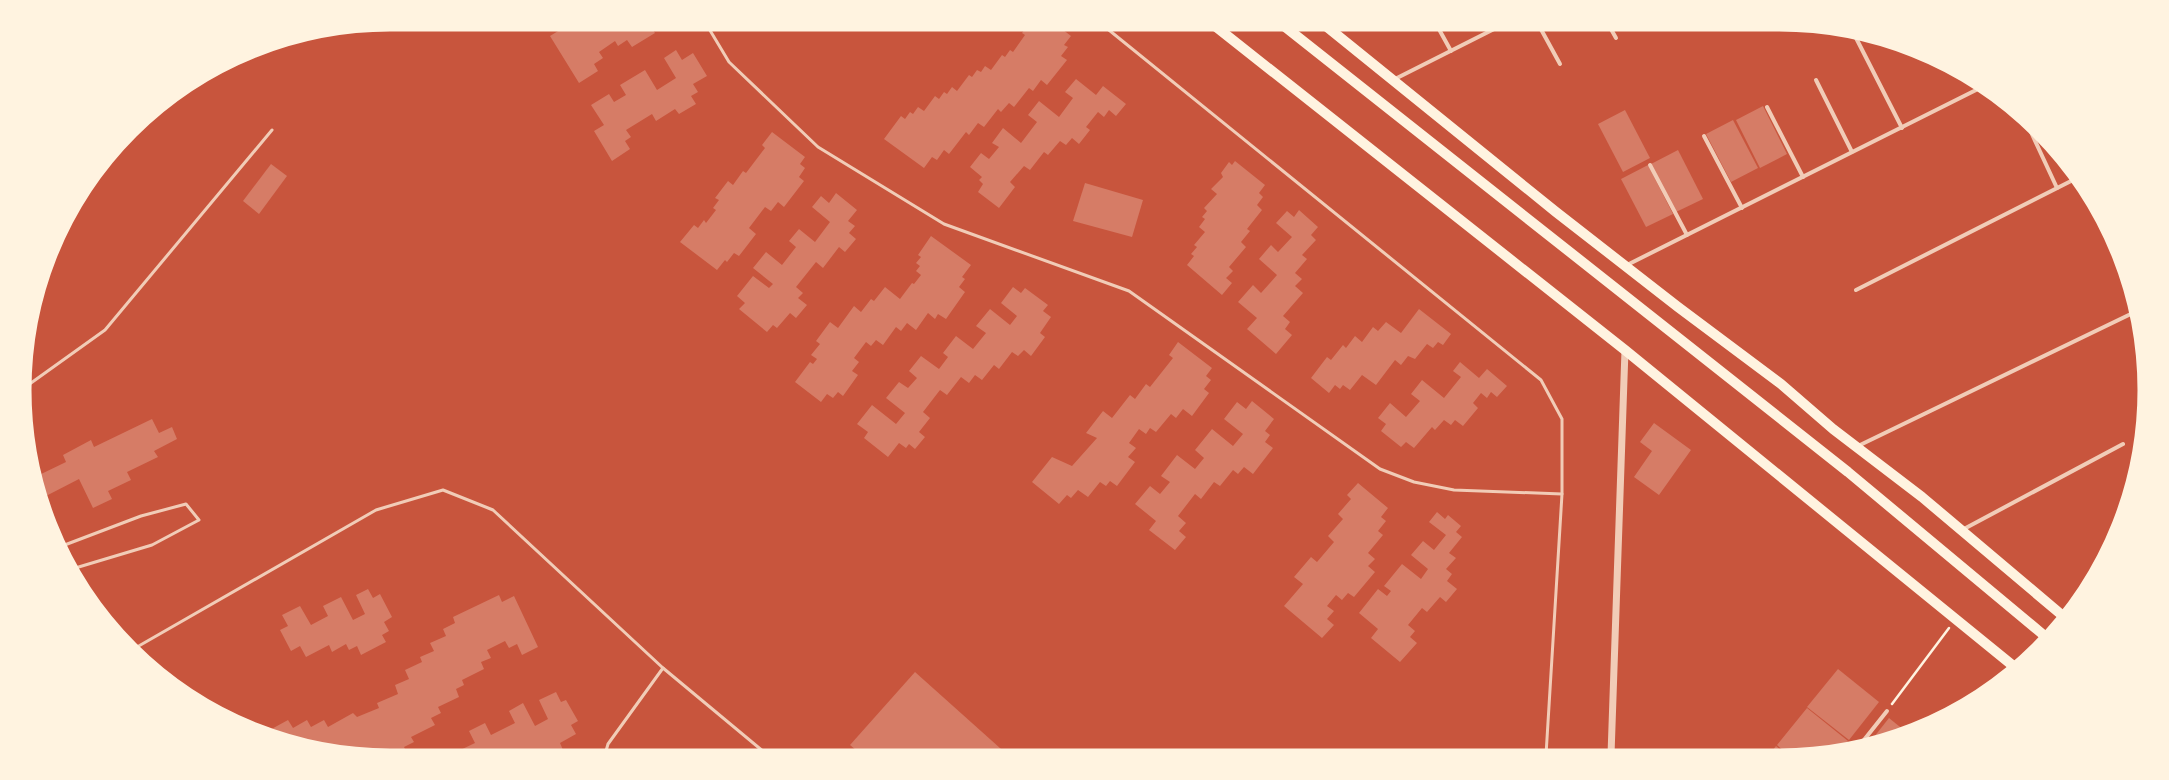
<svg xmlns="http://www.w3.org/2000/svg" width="2169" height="780" viewBox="0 0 2169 780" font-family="'Fira Sans',sans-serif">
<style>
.building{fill:#d67c66}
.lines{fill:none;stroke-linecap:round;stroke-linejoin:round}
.path{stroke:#fff3e0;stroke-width:2.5}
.service{stroke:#f1ccb7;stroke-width:3}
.minor{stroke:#f1ccb7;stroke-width:4}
.tertiary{stroke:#f1ccb7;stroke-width:7}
.primary{stroke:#fff3e0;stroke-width:10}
.rim{fill:none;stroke:#fff3e0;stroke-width:5}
</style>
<rect width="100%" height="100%" fill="#c8553d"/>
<!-- building -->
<g class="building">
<polygon points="559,22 655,22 650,25 655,33 632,47 627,40 618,46 615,41 599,52 603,58 594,64 598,71 579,83 550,36 563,28"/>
<polygon points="1025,22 1053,22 1071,36 1064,45 1068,47 1061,56 1067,60 1047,85 1041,80 1033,91 1029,88 1014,107 1009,103 1001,112 998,109 984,127 978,123 969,135 966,132 949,154 944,150 937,160 932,157 924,168 884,139 901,116 905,119 910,112 913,114 918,107 924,111 935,96 939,99 944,92 947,94 952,87 957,91 969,75 972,77 977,70 981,72 985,66 991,70 1002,55 1005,57 1010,50 1013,52 1025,35 1022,33 1027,26 1024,23"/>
<polygon points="676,50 682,60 693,53 707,76 693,84 698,92 691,96 696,104 679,114 675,109 656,121 652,114 626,130 631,137 625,141 630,149 612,161 594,131 604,125 591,105 609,94 614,102 626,95 620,85 645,70 657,90 676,78 664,58"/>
<polygon points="1076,79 1096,95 1103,86 1126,104 1116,116 1109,110 1104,117 1098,112 1086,127 1090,130 1079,144 1072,138 1066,145 1060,141 1048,155 1044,152 1030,170 1024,166 1010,182 1015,187 999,208 978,192 983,184 979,180 982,177 970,167 981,153 989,159 999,147 992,143 1003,128 1021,143 1037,122 1028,115 1039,101 1059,117 1073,98 1065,92"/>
<polygon points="1763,106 1787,154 1760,168 1736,120"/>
<polygon points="1625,110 1650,158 1623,172 1598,124"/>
<polygon points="1733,120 1758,168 1731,182 1706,134"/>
<polygon points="772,132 805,157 800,164 805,168 799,177 804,181 784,207 778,202 771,211 765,207 749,228 756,234 739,256 734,253 727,262 725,260 717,270 680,242 694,225 698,228 704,220 706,223 716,210 713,208 719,200 715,198 728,181 733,185 743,171 746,173 765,148 762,145"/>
<polygon points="1678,150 1703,199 1676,212 1651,164"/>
<polygon points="1235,161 1265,185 1259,193 1263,197 1257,205 1262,210 1247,229 1250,231 1241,242 1246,247 1229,267 1233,271 1226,278 1232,283 1222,295 1187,265 1194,256 1191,254 1197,247 1194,245 1205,232 1199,227 1205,219 1202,217 1207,211 1204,208 1217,194 1211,189 1223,177 1221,173 1229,162 1232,165"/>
<polygon points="271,164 287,176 259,214 243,201"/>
<polygon points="1648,165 1673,214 1646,227 1621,179"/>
<polygon points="1085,183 1143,200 1132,237 1073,221"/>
<polygon points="836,193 857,210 848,221 855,226 849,233 856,239 845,252 839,247 823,268 816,262 796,287 803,293 798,298 807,305 796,318 790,313 777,328 773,325 767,332 739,309 745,303 737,296 753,276 769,288 773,284 753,268 766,252 782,265 796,247 789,241 799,229 815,242 830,222 812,207 821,196 829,203"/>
<polygon points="1299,210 1318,227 1311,235 1316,240 1302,255 1307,259 1295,273 1302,279 1295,286 1303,293 1283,316 1290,322 1285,329 1292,335 1276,354 1247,329 1257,318 1238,302 1253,285 1261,293 1277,275 1259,259 1271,245 1278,252 1292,237 1276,223 1287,211 1294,217"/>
<polygon points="931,236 971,265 962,277 965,279 959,287 965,292 946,319 938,314 935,319 928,313 916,330 907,323 901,331 896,327 883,345 876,340 871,346 866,342 854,358 859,362 852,371 858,375 843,396 838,392 833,398 827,394 821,402 795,382 810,362 813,364 817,359 811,355 820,344 816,341 830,322 838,328 854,306 861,312 871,299 874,301 885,287 900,299 912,283 914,284 921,275 916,271 920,266 916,263 921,257 918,255"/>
<polygon points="1013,287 1021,293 1025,288 1048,305 1043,311 1051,317 1040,333 1045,337 1031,356 1024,350 1018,356 1012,352 999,369 994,365 982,380 975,375 969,383 961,377 947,395 940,390 923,412 930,418 919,432 925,437 915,449 909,444 906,448 899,443 888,457 864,438 868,432 857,424 872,405 896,424 905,413 886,398 899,382 908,388 917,378 909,371 921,356 939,369 948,357 943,353 956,336 973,349 986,333 976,326 990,309 1010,325 1017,316 1001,303"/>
<polygon points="1419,309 1451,334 1443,345 1438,342 1433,348 1427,344 1415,359 1408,356 1401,365 1395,360 1376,385 1362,375 1350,390 1343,385 1340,389 1335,385 1329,393 1311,378 1327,357 1331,360 1343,345 1346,348 1355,336 1362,342 1373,327 1378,331 1386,322 1401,333"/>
<polygon points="1178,342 1212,368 1206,376 1211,380 1204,389 1209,393 1192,416 1183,409 1176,418 1171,414 1156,432 1150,428 1146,434 1139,429 1129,443 1136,448 1128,457 1135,462 1117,486 1110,481 1106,486 1100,482 1088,497 1078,490 1071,498 1067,495 1059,504 1032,482 1052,457 1072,466 1097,438 1086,433 1103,411 1112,418 1130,395 1135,399 1146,384 1150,387 1173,358 1169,355"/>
<polygon points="1460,362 1479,378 1487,369 1507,386 1497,397 1491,392 1487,398 1481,393 1473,403 1478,408 1463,426 1455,420 1451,425 1444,420 1435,430 1432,427 1414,448 1406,442 1401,447 1381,431 1386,424 1378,418 1390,403 1406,417 1420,401 1411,394 1422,380 1444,398 1461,377 1453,371"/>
<polygon points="1252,401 1274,419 1265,431 1270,435 1265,442 1273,448 1253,474 1244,467 1238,474 1233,470 1220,486 1214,482 1201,499 1195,494 1178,516 1186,523 1179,531 1186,537 1175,550 1149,530 1156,521 1135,504 1150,486 1160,494 1170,482 1161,476 1177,455 1195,469 1204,458 1195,450 1212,429 1233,446 1243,434 1224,419 1237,402 1246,409"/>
<polygon points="152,419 159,433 172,427 177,439 154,451 158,457 127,472 131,480 108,491 112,499 93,508 79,479 46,496 37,476 66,462 63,455 91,440 94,447"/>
<polygon points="1654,423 1691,450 1659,495 1634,477 1652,451 1640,442"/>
<polygon points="1358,483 1388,508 1381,517 1386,521 1378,531 1383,535 1368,553 1375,559 1368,566 1375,572 1354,597 1348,593 1342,600 1336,595 1327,606 1334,611 1327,619 1334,625 1322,638 1284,606 1303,584 1294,577 1311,557 1317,562 1334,542 1328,536 1343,519 1338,514 1351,499 1347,495"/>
<polygon points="1437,512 1445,519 1448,515 1461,526 1456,532 1462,537 1449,553 1456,558 1446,569 1452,574 1447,581 1457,589 1446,602 1440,597 1427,612 1422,608 1408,625 1415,631 1410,637 1417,643 1400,662 1371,638 1378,629 1359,613 1378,589 1387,596 1391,591 1384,586 1402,564 1421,579 1428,569 1411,555 1423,541 1434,550 1446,535 1429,522"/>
<polygon points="368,589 373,598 380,594 392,617 384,622 389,631 382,635 386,642 361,655 357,646 349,650 346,644 332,652 329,645 306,657 300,646 291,651 280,630 288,626 282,615 300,606 311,625 328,616 323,606 341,597 353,620 365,614 356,595"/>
<polygon points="499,595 502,602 514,596 538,647 522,655 517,644 509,648 505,641 487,650 491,658 481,662 484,669 462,680 464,685 456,689 459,697 438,707 441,713 431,718 435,725 411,737 414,742 404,747 407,753 396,758 390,758 295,746 266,732 288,720 293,728 307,720 311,727 324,720 328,727 353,713 357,717 379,708 377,703 398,694 395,685 409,679 405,670 422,662 420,657 434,651 430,643 446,636 443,629 455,623 453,617"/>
<polygon points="1838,669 1879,702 1849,740 1807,707"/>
<polygon points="915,672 1010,757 864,757 850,745"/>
<polygon points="556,692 561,702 566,700 578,721 571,725 576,734 560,743 563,750 549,758 539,758 537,754 529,758 525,752 514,758 457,758 456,752 475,743 469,731 485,723 491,735 515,723 509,711 523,703 535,726 548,719 539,700"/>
<polygon points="1807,708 1848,741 1840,751 1828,755 1823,751 1827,755 1788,755 1777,745"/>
<polygon points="1889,718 1905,731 1877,740 1874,737"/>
<polygon points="1776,746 1787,755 1769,755"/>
</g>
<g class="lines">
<!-- path -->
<polyline class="path" points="1892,704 1949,628"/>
<!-- service -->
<g class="service">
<polyline points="705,22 729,62 818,147 944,224 1129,291 1380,469 1414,482 1454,490 1562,494"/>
<polyline points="1099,22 1541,380 1562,419 1562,494 1546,755"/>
<polyline points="24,388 105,330 272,130"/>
<polyline points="62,546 141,516 186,504 199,520 152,545 72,569"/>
<polyline points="135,648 142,660"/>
<polyline points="130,651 376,510 443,490 493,510 663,668 770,757"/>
<polyline points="604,758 608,744 663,668"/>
</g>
<!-- minor -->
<g class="minor">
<polyline points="1435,22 1451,51"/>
<polyline points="1537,22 1560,64"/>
<polyline points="1607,22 1616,38"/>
<polyline points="1853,32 1902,128"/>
<polyline points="1393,80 1508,22"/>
<polyline points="1816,80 1852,152"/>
<polyline points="1767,107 1803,177"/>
<polyline points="2024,117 2057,188"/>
<polyline points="1704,136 1742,208"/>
<polyline points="1650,165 1687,235"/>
<polyline points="1627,265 1984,86"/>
<polyline points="1856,290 2077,178"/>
<polyline points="1858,446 2137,311"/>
<polyline points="1962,530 2123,444"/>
<polyline points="1860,745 1887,711"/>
</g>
<!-- tertiary -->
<polyline class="tertiary" points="1611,755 1625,350"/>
<!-- primary -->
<g class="primary">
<polyline points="1210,22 1625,350 2017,669"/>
<polyline points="1279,22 1848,472 2046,637"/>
<polyline points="1321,22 1556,212 1678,307 1781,384 1833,429 1922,497 2063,616"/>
</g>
</g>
<!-- crop -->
<path d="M0 0H2169V780H0ZM390 29H1779A361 361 0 0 1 2140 390V390A361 361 0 0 1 1779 751H390A361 361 0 0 1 29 390V390A361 361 0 0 1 390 29Z" fill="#fff3e0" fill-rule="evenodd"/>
<path class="rim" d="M390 29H1779A361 361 0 0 1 2140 390V390A361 361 0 0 1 1779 751H390A361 361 0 0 1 29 390V390A361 361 0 0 1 390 29Z"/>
</svg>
